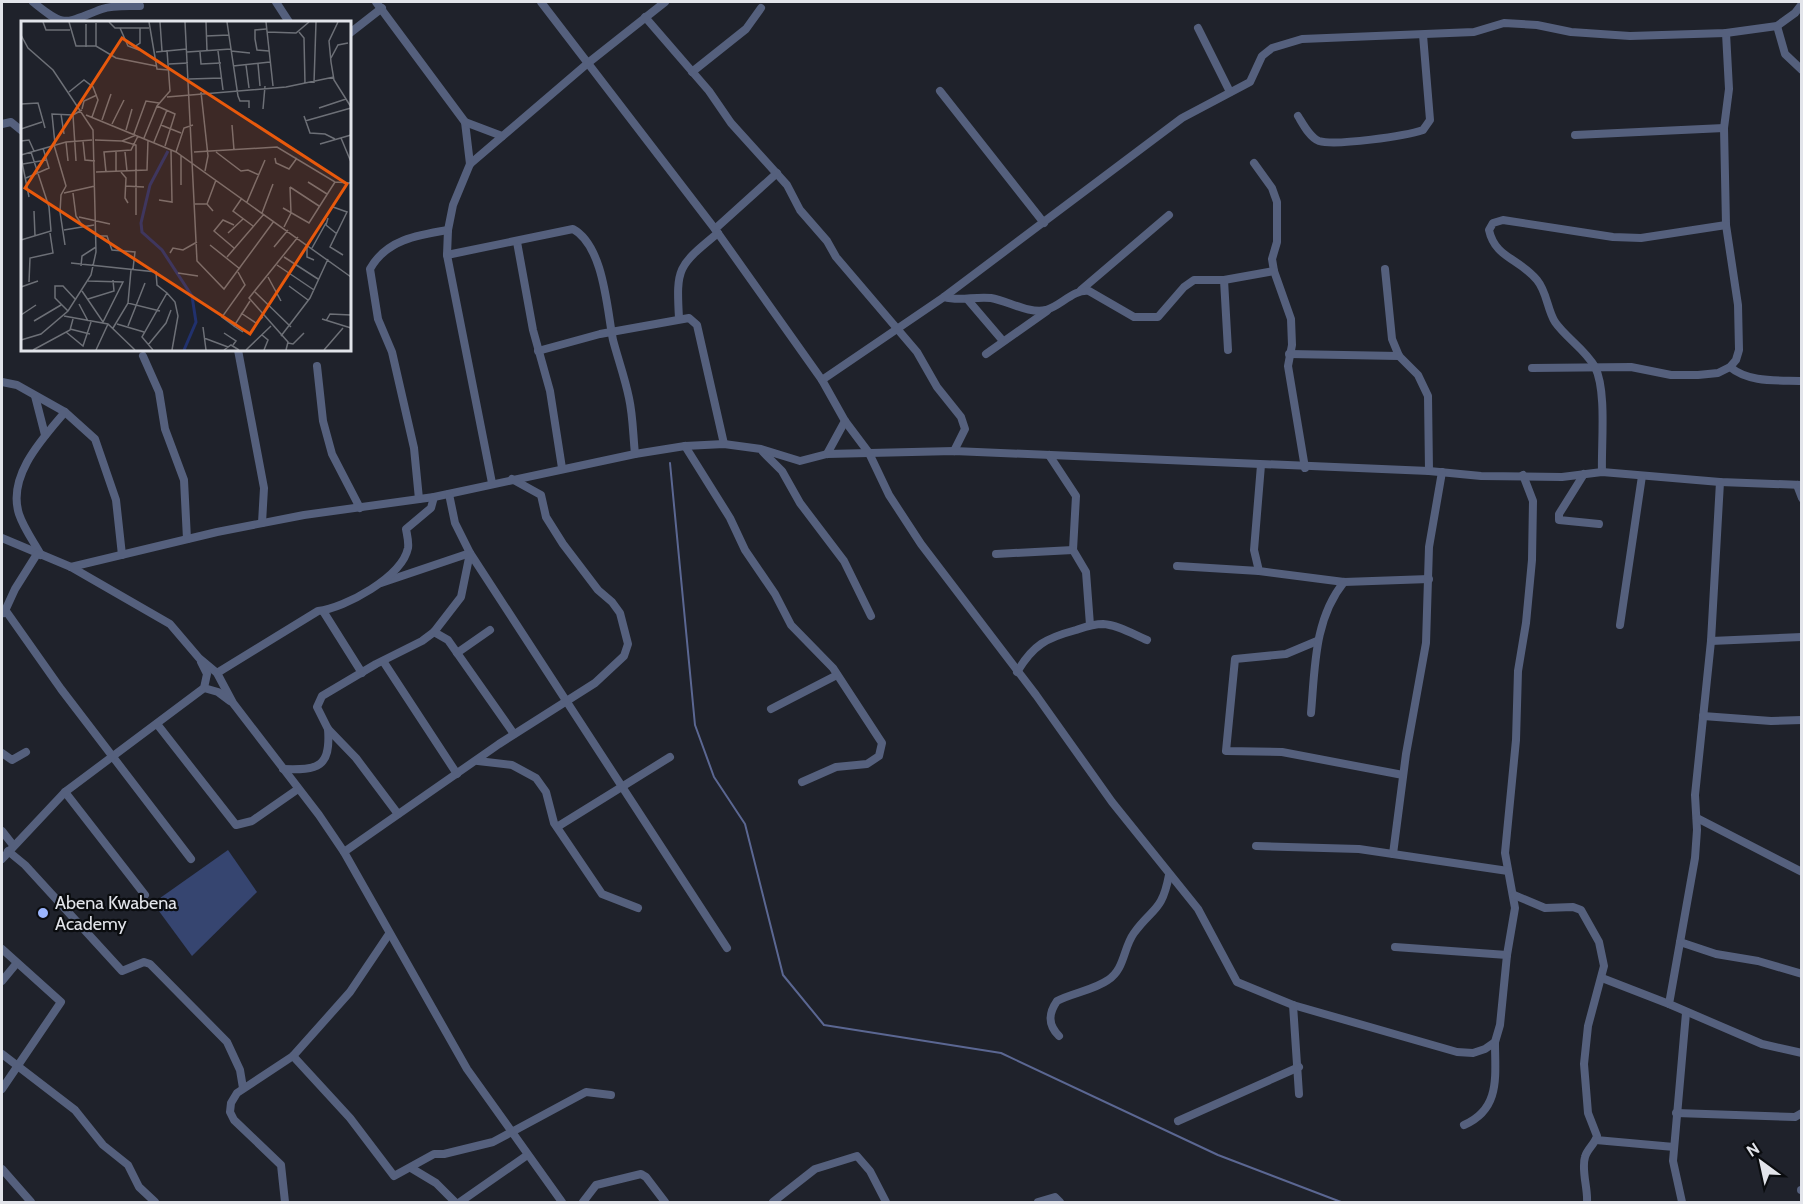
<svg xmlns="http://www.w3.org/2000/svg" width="1803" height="1204" viewBox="0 0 1803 1204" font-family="Cabin,sans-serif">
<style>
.green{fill:#364570}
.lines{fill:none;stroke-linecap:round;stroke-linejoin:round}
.stream{stroke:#5b6792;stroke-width:2}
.minor{stroke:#55607d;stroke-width:8}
.poi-dot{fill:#9bb5fd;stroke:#0a0c0f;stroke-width:2}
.labels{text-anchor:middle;stroke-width:4.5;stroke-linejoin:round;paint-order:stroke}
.poi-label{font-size:18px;fill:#e2e4ea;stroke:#0a0c0f;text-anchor:start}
.inset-river{fill:none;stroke:#21316d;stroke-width:3}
.inset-road{fill:none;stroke:#6d7077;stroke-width:1.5}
.view{fill:#e8590c;fill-opacity:0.15;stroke:#e8590c;stroke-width:3}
.inset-edge{fill:none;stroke:#e2e4ea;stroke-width:3}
</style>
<rect width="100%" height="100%" fill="#1f222b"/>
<!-- green -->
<polygon class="green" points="228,850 257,892 192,956 153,903"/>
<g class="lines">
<!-- stream -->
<polyline class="stream" points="670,463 695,725 714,777 745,824 783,975 824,1025 1001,1053 1218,1155 1341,1202"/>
<!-- minor -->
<g class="minor">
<path d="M33 2C66 29 64 23 102 9 112 5 128 6 140 6"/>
<polyline points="276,2 289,22"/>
<polyline points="376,2 465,122 470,164"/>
<polyline points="541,2 715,229 822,380 845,421 869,453 889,495 921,544 1036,695 1112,802 1198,909 1237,982 1293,1005 1457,1052 1473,1053 1485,1049 1495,1042 1500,1025 1507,955 1515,908 1505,853 1516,740 1518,671 1526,623 1532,560 1533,501 1523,475"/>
<polyline points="645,17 709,91 731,123 787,185 800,210 827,241 836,257 917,352 937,387 961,417 965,429 954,451"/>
<polyline points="1777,26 1785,54 1802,70"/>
<polyline points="1198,28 1230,92"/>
<polyline points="350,33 382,8"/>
<polyline points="692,72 746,29 761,8"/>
<polyline points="940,91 1044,223"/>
<path d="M1298 116C1303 124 1310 138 1319 141 1336 146 1406 136 1423 130L1430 120 1423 35"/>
<polyline points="465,122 502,136"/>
<polyline points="2,124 11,122 22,131"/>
<polyline points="1575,135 1724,128"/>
<polyline points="1254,163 1272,188 1277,202 1277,242 1272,259 1274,271 1291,319 1292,345 1288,366 1305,468"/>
<polyline points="715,229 777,173"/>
<polyline points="517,242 533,330 550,391 562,468"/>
<path d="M447 255 573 229C604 246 607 310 613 340 618 359 625 378 629 398 633 416 633 435 635 454"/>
<polyline points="1385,269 1392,339 1399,356 1418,375 1428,396 1429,471"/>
<polyline points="1224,280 1228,350"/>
<polyline points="1081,290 1169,215"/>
<path d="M944 297C960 302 974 296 991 298 1008 301 1029 314 1046 310 1061 306 1073 289 1089 291L1134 317H1158L1184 287 1194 280H1224L1274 271"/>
<polyline points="968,300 1003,341"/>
<path d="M679 318C676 267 678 266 718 233"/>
<polyline points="238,350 264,488 262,523"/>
<polyline points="538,351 600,334 689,318 697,325 724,444"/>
<polyline points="986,354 1047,311"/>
<polyline points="1289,354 1399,356"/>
<polyline points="143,356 159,392 165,429 184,480 187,539"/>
<polyline points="317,366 323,421 332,454 360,508"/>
<path d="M1730 367C1749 383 1778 380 1802 381"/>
<polyline points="1532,368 1631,367 1671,375 1698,375 1718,373 1730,367 1736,360 1739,350 1738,305 1726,225 1725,176 1724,128 1729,89 1726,33"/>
<polyline points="822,380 944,297 1182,118 1250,82 1262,56 1272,48 1302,39 1474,32 1504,23 1537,25 1571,32 1630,36 1726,33 1777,26 1795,13 1802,4"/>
<polyline points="2,382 17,385 65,412 95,439 116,500 122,555"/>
<polyline points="35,396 45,435"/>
<polyline points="685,446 730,518 745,550 775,594 791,625 833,668 882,743 879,756 867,764 836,767 802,782"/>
<polyline points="763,452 782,471 800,503 844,561 871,616"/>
<polyline points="827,454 845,421"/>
<polyline points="1049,455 1076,496 1073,550 1086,572 1090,625"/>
<polyline points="1261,465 1254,550 1259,571 1344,582 1429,579"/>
<path d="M1602 472C1601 445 1607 391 1595 367 1585 349 1566 338 1555 322 1547 309 1547 292 1537 280 1519 258 1495 258 1489 230L1493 223 1503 220 1613 237 1641 238 1726 225"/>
<polyline points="1584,474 1559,514 1559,520 1599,524"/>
<polyline points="1720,482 1711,641 1695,795 1697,830 1695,858 1669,1004 1762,1044 1802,1053"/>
<polyline points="492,483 447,255 448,230 453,205 470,164 588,63 665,2"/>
<polyline points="1797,485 1802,498"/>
<path d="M419 499 414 448 392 352 378 319 370 269C386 240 417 235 448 230"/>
<polyline points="2,538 71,567 170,624 199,658 217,673 233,703 319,815 344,852 467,1069 562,1202"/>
<polyline points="996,554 1073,550"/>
<path d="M41 555C34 542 24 529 19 514 7 476 42 439 65 412"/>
<polyline points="1177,566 1259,571"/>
<polyline points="71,567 217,532 304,515 434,497 635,454 685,446 724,444 761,449 800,461 827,454 954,451 1429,471 1481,476 1562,477 1602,472 1720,482 1802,485"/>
<polyline points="381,583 470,553 727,948"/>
<polyline points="6,611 61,689 191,859"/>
<polyline points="323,611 362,673"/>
<polyline points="4,613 15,589 37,554"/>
<polyline points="1620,625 1642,476"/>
<polyline points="434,632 448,640 514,734"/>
<polyline points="1317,641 1286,654 1235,659 1226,751 1282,752 1403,775"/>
<polyline points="1711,641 1802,637"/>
<polyline points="457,653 490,630"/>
<polyline points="383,661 457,774"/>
<path d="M1017 672C1033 645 1046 638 1076 630 1085 627 1093 624 1103 624 1118 625 1133 634 1147 640"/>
<path d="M217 673 318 611C345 608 402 577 408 548 409 542 407 535 406 529L431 508 434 497"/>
<polyline points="204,688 218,692 230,701"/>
<polyline points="771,709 837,675"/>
<path d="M1311 713C1315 668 1314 619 1344 582"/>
<polyline points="1703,716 1771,721 1802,720"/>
<polyline points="157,724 236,825 252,821 298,789"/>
<polyline points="2,753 12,760 26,752"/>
<polyline points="478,761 512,765 536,778 546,792 554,823 602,894 638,908"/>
<path d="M283 769C318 770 331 768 328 729"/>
<polyline points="65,792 145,895"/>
<polyline points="398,814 356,758 328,729 317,707 322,696 376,664 422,641 434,632 461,597 470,553 455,523 449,494"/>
<polyline points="1697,818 1802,872"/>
<polyline points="557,827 670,757"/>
<polyline points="2,831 13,845"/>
<polyline points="1256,846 1359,849 1508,871"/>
<polyline points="8,851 25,865 122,971 144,962 150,964 227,1042 240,1070 243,1088"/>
<polyline points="344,852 499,744 595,683 624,656 628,644 620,613 612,602 598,590 563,544 546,517 541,495 512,479"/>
<polyline points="1393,854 1406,754 1426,643 1429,547 1442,472"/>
<polyline points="2,859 65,792 204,688 207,674 201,662"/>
<path d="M1514 895 1545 908 1573 907 1581 910 1599 942 1604 966 1588 1026 1584 1064 1588 1113 1597 1136C1595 1144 1587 1149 1585 1157 1581 1170 1588 1188 1587 1202"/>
<polyline points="1680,942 1716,954 1758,961 1802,974"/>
<polyline points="1395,947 1507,955"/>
<polyline points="2,949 61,1002 2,1089"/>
<polyline points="1602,978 1669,1004"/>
<polyline points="2,981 16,964"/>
<polyline points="1293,1005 1299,1094"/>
<path d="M1059 1036C1048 1025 1048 1014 1057 1001 1072 993 1094 990 1108 980 1125 969 1123 948 1134 933 1153 907 1162 912 1169 875"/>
<polyline points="2,1054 75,1110 103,1145 128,1165 139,1187 155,1202"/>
<polyline points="293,1056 350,1118 394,1176 434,1154 444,1154 493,1142 586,1092 611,1095"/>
<polyline points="1676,1113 1795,1117 1802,1113"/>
<polyline points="1178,1121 1299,1067"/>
<path d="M1464 1125C1501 1109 1495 1076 1495 1042"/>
<polyline points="1596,1140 1674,1147"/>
<polyline points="411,1168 436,1183 455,1202"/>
<polyline points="2,1169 31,1202"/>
<polyline points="1801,1190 1802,1190"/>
<polyline points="285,1202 281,1165 234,1120 230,1112 231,1103 237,1093 293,1056 350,992 389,934"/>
<polyline points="460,1202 526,1156"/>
<polyline points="583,1202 596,1185 641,1174 646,1177 665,1202"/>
<polyline points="773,1202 815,1169 857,1156 870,1171 886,1202"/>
<polyline points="1038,1202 1055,1197 1060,1202"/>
<polyline points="1682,1202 1673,1161 1686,1013"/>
</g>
</g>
<!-- markers -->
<circle class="poi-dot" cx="43" cy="913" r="6"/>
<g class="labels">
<!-- poi labels -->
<g class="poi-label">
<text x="55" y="909">Abena Kwabena<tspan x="55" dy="21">Academy</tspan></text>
</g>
</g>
<!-- overview -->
<g transform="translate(21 21)">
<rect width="330" height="330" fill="#1f222b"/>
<path class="inset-river" d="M147 130 129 164 120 202 121 211 141 229 171 275 175 301 163 329"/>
<path class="inset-road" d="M22 1 25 9H49M48 1 55 25H75L95 37 135 45M88 1 94 7H128M128 1 136 48 148 49M139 1 141 30M164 1 176 240 203 268 253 200M185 1 186 30M206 1 217 75 219 80H228V87M245 1 252 65M317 1 308 20 310 41 313 59 330 86M99 7 107 25 118 29M245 8 234 9V18L236 29 248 30M246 11 275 12 288 1M278 11 283 17 284 63M0 14 7 27 32 49 72 109 75 231 70 254 47 290 20 313 0 319M185 15 208 14M75 25V2M65 26V3M113 26 119 22V7M197 30 202 69M210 30 229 32M135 31 166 28M166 31 210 28M179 31 180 43 200 42M310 37 317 24 327 22M148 43 167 42M237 43 239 65M225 44 228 67M212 45 249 41M168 58 201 57M293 62 295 1M48 71 63 59 72 66 77 79 71 96M180 71 187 135 184 150M146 76 265 66 313 56M0 83 17 82 24 107M136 85 154 93 144 125M298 87 325 78M61 88 63 80 76 74M242 88 244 65M40 93 43 113M52 94 55 140M65 94 155 131 330 256M283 95 289 112 304 113 314 118M81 99 90 73M284 100 330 87M91 103 103 79M140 104 160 112M211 104 213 129M0 108 21 101M105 109 111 88M113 113 125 80 138 82M123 117 136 85 149 70 146 29M320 117 330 141M74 119 101 120 115 114M0 120 8 119 13 130M62 120 64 139 74 140M101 120 115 124V194M45 121 47 140M133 121 146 89M34 123 31 93 52 94 61 89M299 123 330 114M33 124 45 165 40 174 39 191 44 224M95 130V150M104 131 106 150M155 131 163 107 172 104M173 131 256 126 314 161 330 162M195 131 220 150 227 149 238 154M0 134 45 121 71 119M160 135V164M0 136 8 176M254 137 255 142 268 148 276 137M2 143 25 139M75 151 126 149 127 119M85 151 83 131 110 129 117 115M100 151 105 157 104 177 107 182M5 157 28 147 22 127M287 161 306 173M104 165 123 166M269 166 298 185M43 172 74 165M52 172 55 195 61 204M221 177 212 190 232 205M138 179 151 181 150 129M226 181 244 139M174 183H186L192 190M186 183 195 159M312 186 326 191 309 226 322 234M262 187 288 202 314 161M13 190 14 215M241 192 252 163M58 196 89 203M307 197 305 204 316 213M263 206 270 192 269 166M43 209 73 204M207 212 222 198M74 215H86L91 229 114 231 112 248M0 219 30 210 28 186 10 131M286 223V236L293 239M189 224 219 248M253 226 267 209M213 227 193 210 202 199 213 204M291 227 305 202M149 232 152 227 162 229 176 221M206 236 243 193M263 236 297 258M50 242 135 251 136 264 146 272M256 244 293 269M60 245 61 235 75 226M157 252 177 255M247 256 260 280M8 261 9 237 32 232 29 212M268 265 287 279M0 266 17 260M61 270 82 301 102 261 67 260M234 271 270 306M67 278 93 270 92 259M107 282 110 249M58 283 67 300M47 290 34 277V265H42L55 279M220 292 235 302 242 296M0 294 15 284M43 295 87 303 114 329M301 298 330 307M13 300 40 284M305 300 309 293 330 294M96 303 123 311M107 305 124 262M213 305 201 296 224 264 217 251M182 306 185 329M92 307 107 282 139 290M49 308 69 313M45 311 62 325 70 301M222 311 213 305 229 280M203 312 215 320 212 324M241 314 247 319 243 329M260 315 289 277 307 238M183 317 207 326M267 322 272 323 283 312M127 324 145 302 150 289M12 329 49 309 52 298M75 329 87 303M132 329 121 316 146 272 154 281 157 295 151 329M203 329 210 324 218 329M225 329 250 305M265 329 267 321 228 277 277 216M303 329 322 307"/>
<path class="view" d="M101 17 326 163 229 313 4 167Z"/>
<rect width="330" height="330" class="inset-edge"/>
</g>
<!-- border -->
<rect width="1803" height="1204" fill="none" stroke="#e2e4ea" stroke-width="6"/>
<!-- north arrow -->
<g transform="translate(1761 1162) rotate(327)" stroke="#0a0c0f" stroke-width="4.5" paint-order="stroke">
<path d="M0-4.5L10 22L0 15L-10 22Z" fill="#e2e4ea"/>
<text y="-9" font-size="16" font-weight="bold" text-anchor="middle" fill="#e2e4ea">N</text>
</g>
</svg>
